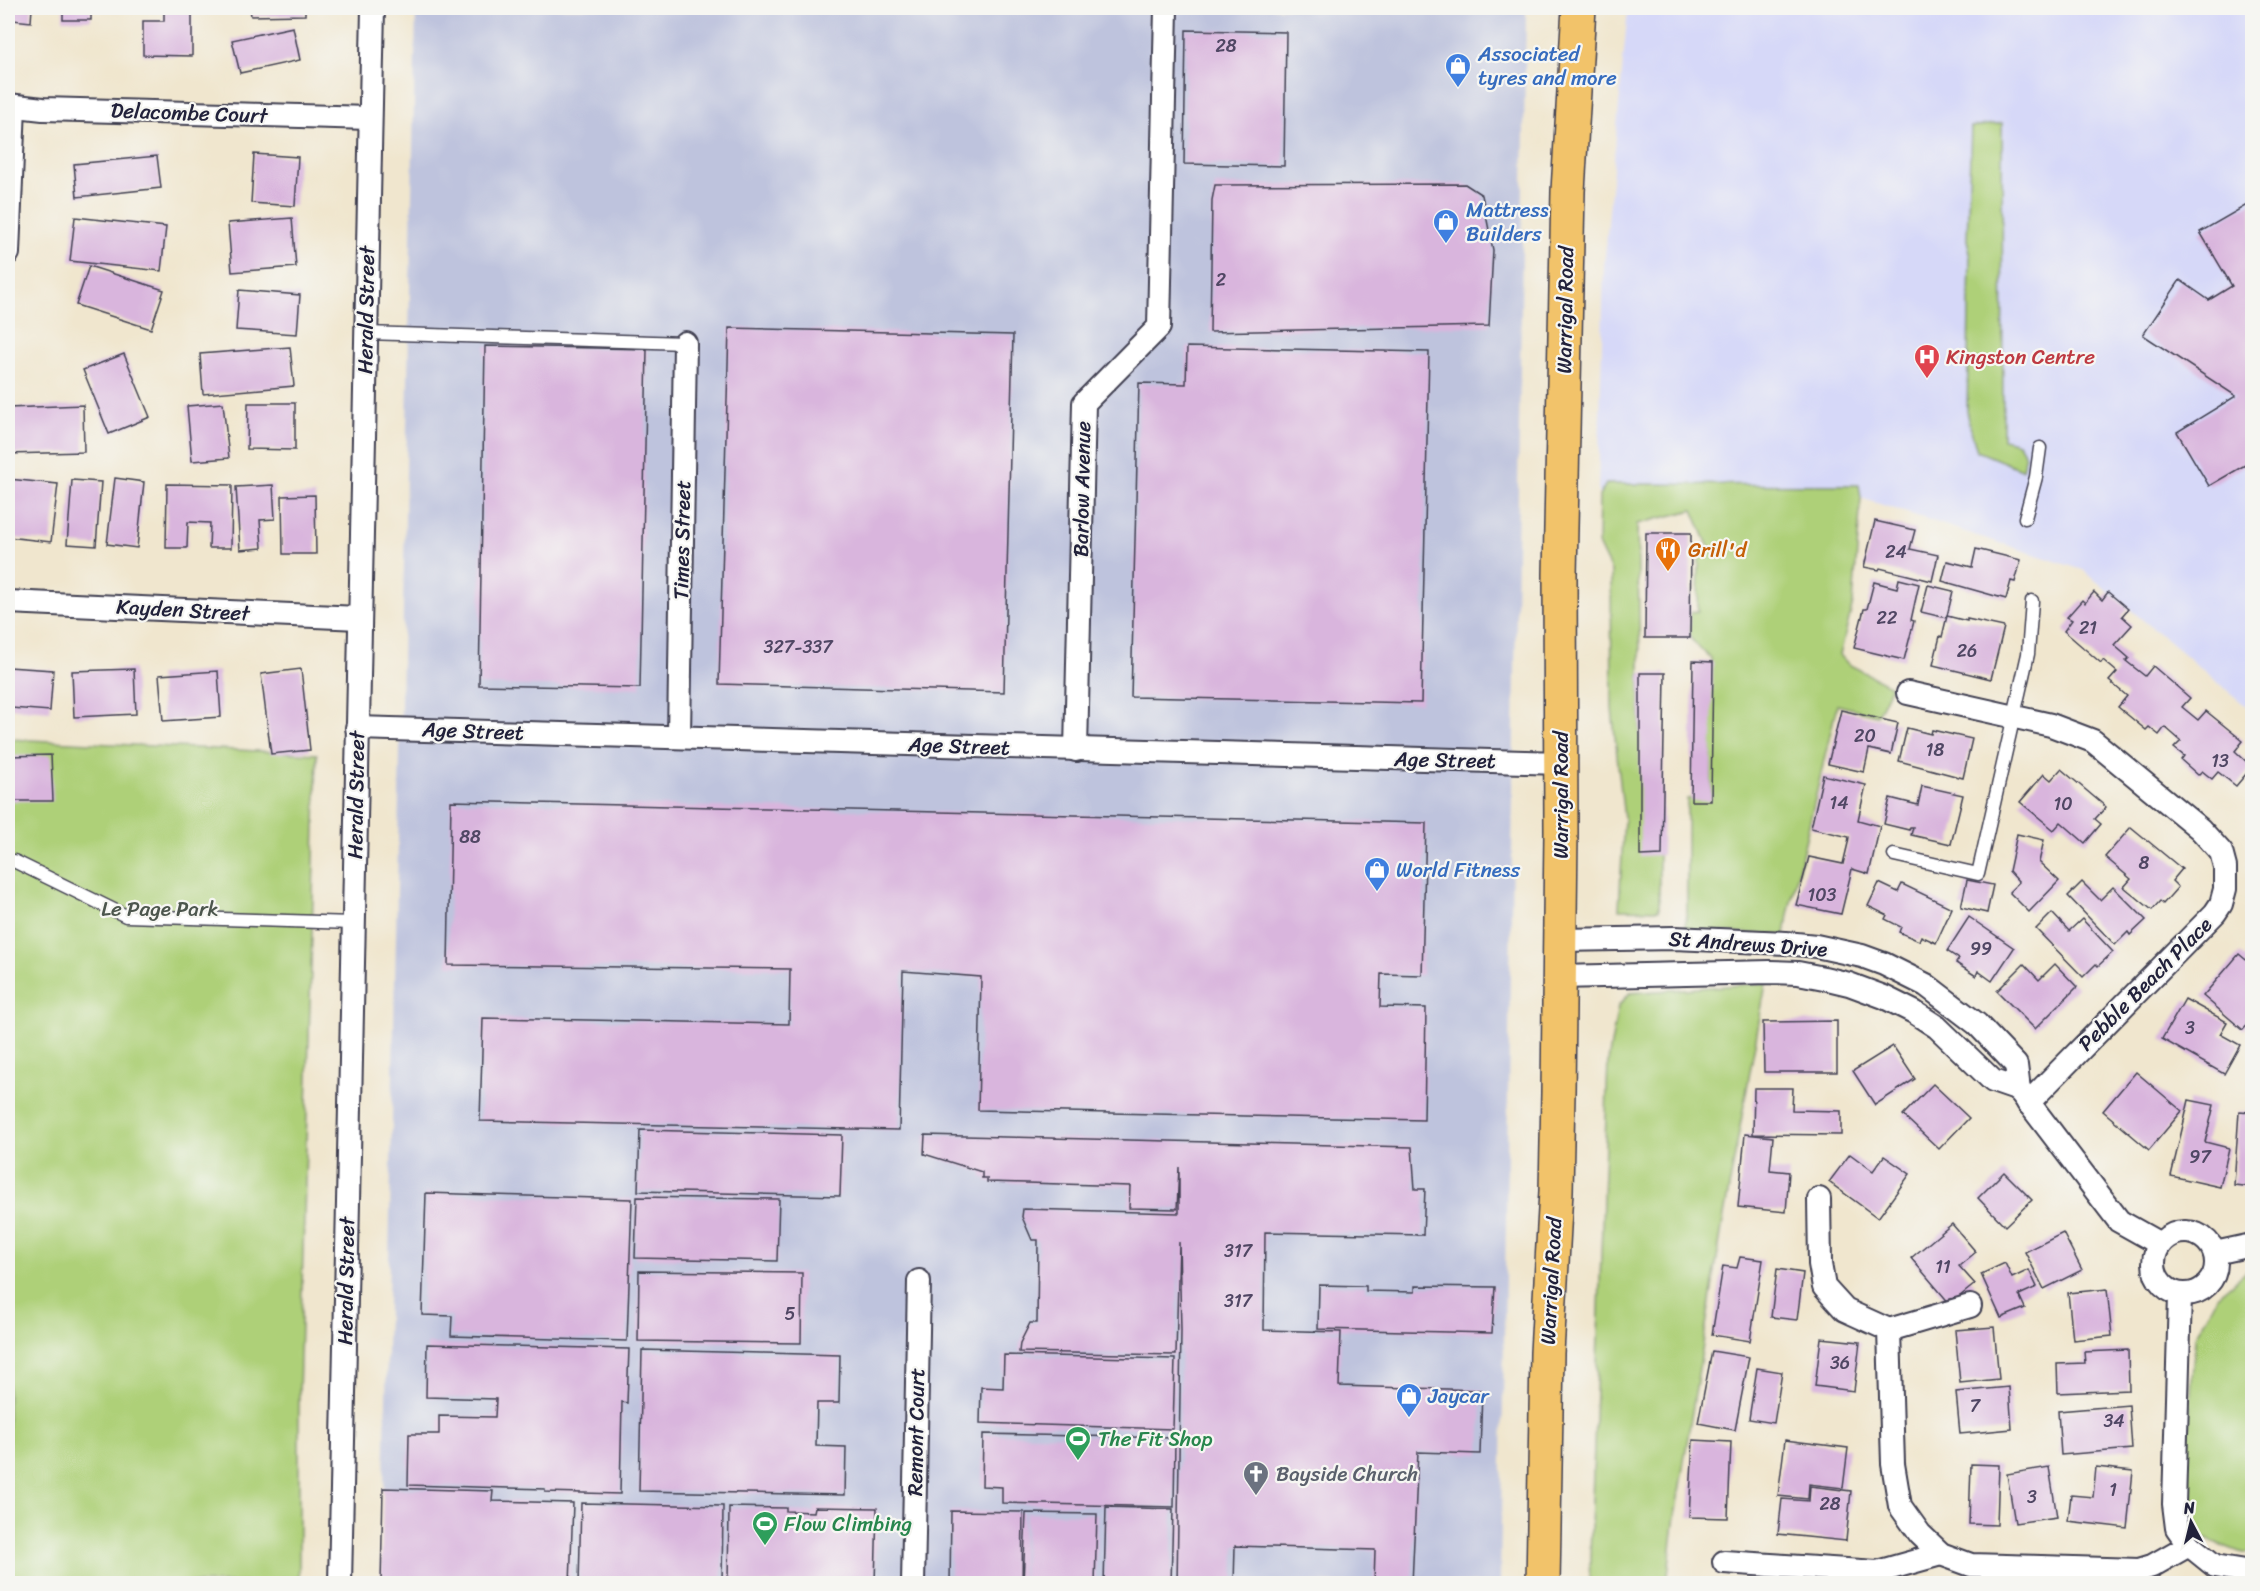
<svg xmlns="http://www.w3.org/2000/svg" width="2260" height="1591" viewBox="0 0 2260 1591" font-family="Sriracha,sans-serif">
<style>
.built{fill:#d6d8f8}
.industrial{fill:#bec3dd}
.green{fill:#aed078;stroke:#68795a;stroke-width:1.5}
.building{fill:#d9b5dd}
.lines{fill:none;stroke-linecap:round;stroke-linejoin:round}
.lane-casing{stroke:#413f51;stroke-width:15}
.street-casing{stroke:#413f51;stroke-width:26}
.highway-casing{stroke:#413f51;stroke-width:36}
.lane{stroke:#fff;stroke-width:12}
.street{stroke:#fff;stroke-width:22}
.highway{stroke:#f2c36a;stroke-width:33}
.labels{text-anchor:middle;stroke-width:4.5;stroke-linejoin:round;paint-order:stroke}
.number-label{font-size:18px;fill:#504764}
.shop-label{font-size:21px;fill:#366cbe;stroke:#f6f6f2;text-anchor:start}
.street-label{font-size:21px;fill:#22223b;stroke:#f6f6f2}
.health-label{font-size:21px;fill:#be3a42;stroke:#f6f6f2;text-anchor:start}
.food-label{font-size:21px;fill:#c56008;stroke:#f6f6f2;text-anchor:start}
.park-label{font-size:21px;fill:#4c564d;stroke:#f6f6f2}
.leisure-label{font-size:21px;fill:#27864d;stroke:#f6f6f2;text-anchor:start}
.worship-label{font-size:21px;fill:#5b616d;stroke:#f6f6f2;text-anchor:start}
</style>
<rect width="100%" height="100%" fill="#f6f6f2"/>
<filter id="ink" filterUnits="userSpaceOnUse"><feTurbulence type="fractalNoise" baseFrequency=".0167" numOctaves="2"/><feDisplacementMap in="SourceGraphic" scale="12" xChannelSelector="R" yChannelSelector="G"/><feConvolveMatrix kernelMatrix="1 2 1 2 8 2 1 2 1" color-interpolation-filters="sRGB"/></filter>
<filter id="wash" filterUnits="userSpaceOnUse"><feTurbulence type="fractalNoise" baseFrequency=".008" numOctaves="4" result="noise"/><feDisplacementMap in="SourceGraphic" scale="24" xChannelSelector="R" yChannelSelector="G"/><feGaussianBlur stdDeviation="1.35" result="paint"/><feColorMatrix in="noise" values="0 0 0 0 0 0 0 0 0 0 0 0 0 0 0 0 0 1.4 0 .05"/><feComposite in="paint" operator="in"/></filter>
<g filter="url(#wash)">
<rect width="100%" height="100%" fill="#f0e6ce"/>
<!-- built -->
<polygon class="built" points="1628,8 2252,8 2252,711 2083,570 1861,498 1598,494 1604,266"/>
<!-- industrial -->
<polygon class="industrial" points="416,8 1526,8 1500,1583 382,1584"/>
<!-- green -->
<g class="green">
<path d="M2002 123 2003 439 2018 443C2026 453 2026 458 2023 470L1977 451 1967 416 1970 252 1967 240 1971 127Z"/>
<polygon points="1606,484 1859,485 1861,498 1853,603 1840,655 1848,664 1891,686 1877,715 1837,705 1788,915 1785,935 1684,930 1687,915 1687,799 1711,798 1711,659 1690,638 1690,612 1698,611 1699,554 1710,550 1693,510 1637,524 1640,659 1641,853 1659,853 1659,910 1619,909 1624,819 1612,709 1611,571 1598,544 1599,496"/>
<polygon points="8,739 317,754 299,1394 299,1583 8,1583"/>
<polygon points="1766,983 1723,1221 1674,1523 1667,1583 1589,1584 1608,1061 1618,1006 1630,993"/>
<polygon points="2252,1267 2252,1553 2242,1553 2198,1536 2186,1462 2195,1337 2217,1296"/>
</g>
<g id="blocks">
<!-- building -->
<g class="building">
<polygon points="8,8 32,8 31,22 13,20 12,38 8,37"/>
<rect x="63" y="8" width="28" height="12"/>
<polygon points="164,8 192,8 192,56 143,55 143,21 164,21"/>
<polygon points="250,8 305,8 305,15 251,16"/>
<polygon points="293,27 300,60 240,73 232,40"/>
<polygon points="1186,30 1286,32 1284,166 1184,164"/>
<polygon points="254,154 298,157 295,206 251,203"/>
<polygon points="157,156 161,188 77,197 74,164"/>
<polygon points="1465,184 1482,195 1493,250 1489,326 1210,332 1212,200 1215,185"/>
<polygon points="2252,202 2252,461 2209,486 2177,432 2236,396 2143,335 2180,280 2209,300 2232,286 2200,232"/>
<polygon points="75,217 166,227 161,271 70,261"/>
<polygon points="292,218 296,267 232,272 228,223"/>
<polygon points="89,266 164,290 151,329 76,305"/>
<polygon points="239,290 300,295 297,334 236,330"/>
<polygon points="729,328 1013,335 1004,692 719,684"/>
<polygon points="485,346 647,349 640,688 479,685"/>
<polygon points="290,347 294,386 203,394 200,354"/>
<polygon points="1187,347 1429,352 1421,703 1131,697 1139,383 1186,384"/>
<polygon points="124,354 150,417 109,434 83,370"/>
<polygon points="223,403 229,458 192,461 187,406"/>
<polygon points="248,403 295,403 295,450 247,449"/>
<polygon points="83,405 84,452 8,454 8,408"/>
<polygon points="115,478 144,482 137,548 107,544"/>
<polygon points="8,479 58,484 51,542 8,537"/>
<polygon points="72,480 101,482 96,546 67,544"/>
<polygon points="167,484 232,485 231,548 209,548 210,523 188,522 187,548 166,548"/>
<polygon points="273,485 275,519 260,520 262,548 240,550 236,487"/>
<polygon points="315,495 316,554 283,554 282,496"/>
<polygon points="1875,521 1915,530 1910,549 1938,555 1932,581 1880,568 1879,570 1864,567"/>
<polygon points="1646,533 1691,533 1690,638 1645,638"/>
<polygon points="1976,549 2021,560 2015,582 2011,581 2006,599 1942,581 1947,561 1972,567"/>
<polygon points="1899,579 1919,584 1911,620 1914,621 1904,660 1854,648 1864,609 1867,609 1874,582 1897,588"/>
<polygon points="1928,585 1953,591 1947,616 1967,621 1967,619 2004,627 1991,679 1933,665 1940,636 1942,637 1947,616 1946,618 1921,612"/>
<polygon points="2094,592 2102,600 2108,592 2128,609 2122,616 2132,625 2114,645 2129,658 2126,661 2145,676 2153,666 2190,698 2182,707 2198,720 2206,711 2243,741 2235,751 2252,767 2236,786 2218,772 2212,779 2202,771 2198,775 2181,760 2184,756 2174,748 2181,741 2165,727 2159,735 2149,727 2146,730 2118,707 2127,696 2109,681 2117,672 2103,660 2101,663 2064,631 2072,620 2067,617 2082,600 2085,603"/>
<polygon points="1693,661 1713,662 1711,801 1691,801"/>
<polygon points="8,667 53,670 50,711 11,708 10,718 8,718"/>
<polygon points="134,669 136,714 74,717 72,671"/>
<polygon points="301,669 310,750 271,754 261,674"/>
<polygon points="218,671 221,717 163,721 159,675"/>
<polygon points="1640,673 1665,673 1662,855 1640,856"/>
<polygon points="1841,710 1898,723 1891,754 1869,749 1864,772 1828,764"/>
<polygon points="1907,728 1931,734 1932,730 1972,739 1963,778 1899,761"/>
<polygon points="51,755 53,801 8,801 8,756"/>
<polygon points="2061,769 2106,807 2095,819 2101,824 2085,843 2061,822 2054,830 2020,802 2044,774 2051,780"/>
<polygon points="1823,775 1866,785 1858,820 1880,826 1869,874 1852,869 1841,914 1796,905 1809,857 1843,864 1848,843 1849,837 1811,828"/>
<polygon points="1922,786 1963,795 1951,844 1911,835 1913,827 1910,827 1909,830 1884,824 1890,798 1918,805"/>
<polygon points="451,801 1426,823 1422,975 1381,974 1380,1007 1426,1008 1424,1120 978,1110 981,977 903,971 899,1130 480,1121 483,1018 789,1024 790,969 448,965"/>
<polygon points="2131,827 2182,869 2172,881 2178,887 2163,904 2160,901 2152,910 2124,887 2131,879 2105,857"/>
<polygon points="2017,834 2044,840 2039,862 2059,881 2029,912 2009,892 2019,882 2009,871"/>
<polygon points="1967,880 1993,885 1987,913 1961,907"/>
<polygon points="2082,882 2100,900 2113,887 2146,920 2130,935 2128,932 2115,945 2068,896"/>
<polygon points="1879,883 1898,892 1902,884 1952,908 1936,943 1921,936 1919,941 1899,932 1901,927 1885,919 1887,915 1868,906"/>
<polygon points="2052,913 2069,931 2082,919 2113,952 2098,966 2096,964 2083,977 2036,929"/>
<polygon points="1969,917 2014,948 1992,981 1978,971 1976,976 1956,963 1959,959 1947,951"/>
<polygon points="2239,954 2252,965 2252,1020 2243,1030 2203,996"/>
<polygon points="2024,964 2039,980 2055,964 2077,987 2035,1029 1997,991"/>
<polygon points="2185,999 2227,1022 2220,1034 2240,1045 2224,1074 2162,1039"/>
<polygon points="1837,1021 1837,1072 1764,1072 1763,1022"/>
<polygon points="1893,1046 1915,1079 1875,1105 1853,1071"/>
<polygon points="2136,1072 2182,1111 2149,1150 2103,1111"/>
<polygon points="1933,1084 1969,1118 1939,1149 1903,1115"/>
<polygon points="1754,1088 1793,1088 1792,1110 1841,1111 1841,1135 1753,1134"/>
<polygon points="2189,1100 2214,1105 2205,1142 2229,1148 2220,1187 2171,1176"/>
<polygon points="2239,1111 2252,1112 2252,1187 2234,1185"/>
<polygon points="640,1130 842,1135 840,1196 638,1191"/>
<polygon points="1745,1134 1773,1137 1770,1170 1789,1172 1786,1212 1738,1207"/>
<polygon points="925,1135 1412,1147 1415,1189 1425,1189 1423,1235 1265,1232 1264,1330 1341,1332 1339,1386 1482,1390 1480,1454 1418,1452 1412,1584 1374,1584 1375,1550 1235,1546 1234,1584 1177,1584 1181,1331 1179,1242 1176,1355 1019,1352 1020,1343 1030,1323 1037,1323 1038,1240 1032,1240 1022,1217 1023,1209 1179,1213 1179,1167 1177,1209 1129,1208 1130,1186 987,1182 987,1178 982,1178 982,1172 924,1154"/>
<polygon points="1850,1154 1873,1171 1884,1156 1910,1174 1878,1218 1829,1182"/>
<polygon points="2004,1172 2032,1200 2005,1226 1978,1198"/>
<polygon points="426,1193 632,1199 627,1341 451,1336 452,1316 422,1315"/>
<polygon points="637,1197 779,1199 777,1261 635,1258"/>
<polygon points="1952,1224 1976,1252 1959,1266 1975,1284 1950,1304 1911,1258"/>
<polygon points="2063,1233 2082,1270 2044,1289 2025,1252"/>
<polygon points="1740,1257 1763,1260 1750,1341 1712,1335 1723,1266 1737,1268"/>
<polygon points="2005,1263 2012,1278 2029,1270 2037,1287 2019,1295 2025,1308 2001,1318 1981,1274"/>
<polygon points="1777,1269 1803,1273 1797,1320 1771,1317"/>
<polygon points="639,1271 802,1273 801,1343 638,1341"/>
<polygon points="1319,1285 1366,1286 1366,1291 1415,1292 1415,1286 1495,1287 1492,1333 1318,1329"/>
<polygon points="2107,1289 2112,1336 2073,1340 2068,1293"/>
<polygon points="1994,1327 1999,1379 1960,1383 1955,1330"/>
<polygon points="1821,1338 1860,1342 1854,1391 1815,1386"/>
<polygon points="427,1344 629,1349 627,1403 622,1402 620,1494 545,1492 545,1489 408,1485 409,1434 439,1434 439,1416 495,1417 496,1399 426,1397"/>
<polygon points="642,1350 840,1355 839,1403 817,1403 816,1446 846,1447 845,1495 639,1491"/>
<polygon points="2128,1350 2129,1390 2058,1393 2057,1364 2085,1363 2084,1352"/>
<polygon points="1712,1351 1749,1357 1735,1430 1698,1423"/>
<polygon points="1004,1355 1175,1359 1173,1429 980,1423 981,1387 1003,1388"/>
<polygon points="1757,1368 1782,1372 1774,1423 1749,1419"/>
<polygon points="2009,1387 2012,1429 1960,1434 1956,1392"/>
<polygon points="2129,1405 2132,1449 2061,1455 2058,1411"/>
<polygon points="983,1434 1175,1438 1174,1507 1002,1503 1002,1487 982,1486"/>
<polygon points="1693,1440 1731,1442 1728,1518 1689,1517"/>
<polygon points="1785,1440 1848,1448 1843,1488 1809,1484 1808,1499 1778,1496"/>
<polygon points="1971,1464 1999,1465 1997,1525 1969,1524"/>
<polygon points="2049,1467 2057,1517 2015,1523 2007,1474"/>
<polygon points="2096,1467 2133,1471 2127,1528 2068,1521 2071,1495 2093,1497"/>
<polygon points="1810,1486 1851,1491 1846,1541 1778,1534 1782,1499 1809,1501"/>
<polygon points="383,1488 493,1491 492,1501 573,1503 570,1584 381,1584"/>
<polygon points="581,1503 723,1506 722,1584 579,1584"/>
<polygon points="729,1507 786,1508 786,1511 814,1512 815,1507 877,1508 875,1584 728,1584"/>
<polygon points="1106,1507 1173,1509 1171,1584 1104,1584"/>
<polygon points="951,1511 1023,1512 1022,1584 950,1584"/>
<polygon points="1026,1513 1097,1514 1095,1584 1023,1584"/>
</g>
</g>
</g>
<g filter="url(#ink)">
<use href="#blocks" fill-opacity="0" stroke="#413f51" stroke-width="1.5"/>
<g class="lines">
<defs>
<g id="lane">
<polyline points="366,333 685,343"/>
<polyline points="2025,518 2036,477 2040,448"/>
<polyline points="1894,855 1978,874 2028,654 2032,601"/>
<polyline points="14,861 126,916 353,923"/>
</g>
<g id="street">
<polyline points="8,105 43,109 370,118"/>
<polyline points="8,253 14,106"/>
<polyline points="8,602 359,618"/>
<polyline points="1908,693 2051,725 2093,741 2200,829 2221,852 2225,867 2225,889 2221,904 2215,913 2028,1103"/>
<polyline points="357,728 1561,763"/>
<polyline points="679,737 685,343"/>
<polyline points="1076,750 1084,403 1159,327 1166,8"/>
<polyline points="1561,940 1674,938 1786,943 1816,946 1862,956 1884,964 1926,985 1977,1024 2016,1065 2019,1090 2119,1221 2160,1244"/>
<polyline points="1560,977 1770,972 1798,973 1824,978 1849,984 1884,997 1914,1012 1937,1027 1993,1081 2019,1090"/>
<polyline points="1819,1199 1820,1264 1824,1287 1845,1310 1889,1330 1893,1464 1900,1506 1920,1534 1941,1554 1971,1565 2139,1570 2152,1566 2189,1545"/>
<circle cx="2185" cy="1263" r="31"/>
<polyline points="2215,1253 2252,1245"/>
<polyline points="2180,1295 2174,1504 2177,1528 2189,1545 2215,1566 2252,1572"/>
<polyline points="1889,1330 1970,1306"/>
<polyline points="1724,1562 1877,1572 1941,1554"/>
<polyline points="340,1584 373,8"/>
<polyline points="913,1584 919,1281"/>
</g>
<polyline id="highway" points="1543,1584 1547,1353 1556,1191 1558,1093 1561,832 1560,575 1566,288 1568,191 1579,8"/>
</defs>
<!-- lane casing -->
<use href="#lane" class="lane-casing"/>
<!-- street casing -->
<use href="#street" class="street-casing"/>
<!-- highway casing -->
<use href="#highway" class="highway-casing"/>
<!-- lane -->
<use href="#lane" class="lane"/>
<!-- street -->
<use href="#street" class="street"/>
<!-- highway -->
<use href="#highway" class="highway"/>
</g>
</g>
<!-- icons -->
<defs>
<symbol id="shop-pin" viewBox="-11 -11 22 30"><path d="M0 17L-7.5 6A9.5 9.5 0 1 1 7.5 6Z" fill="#3f7fe0" stroke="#f6f6f2"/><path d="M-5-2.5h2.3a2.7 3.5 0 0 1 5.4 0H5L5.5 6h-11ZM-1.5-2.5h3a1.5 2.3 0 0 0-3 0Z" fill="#fff"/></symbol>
<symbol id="hospital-pin" viewBox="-11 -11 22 30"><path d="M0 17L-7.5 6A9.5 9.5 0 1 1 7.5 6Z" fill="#e0444e" stroke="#f6f6f2"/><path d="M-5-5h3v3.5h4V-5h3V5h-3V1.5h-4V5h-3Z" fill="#fff"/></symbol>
<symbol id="restaurant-pin" viewBox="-11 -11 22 30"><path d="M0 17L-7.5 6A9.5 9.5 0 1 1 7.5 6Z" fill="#e8710a" stroke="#f6f6f2"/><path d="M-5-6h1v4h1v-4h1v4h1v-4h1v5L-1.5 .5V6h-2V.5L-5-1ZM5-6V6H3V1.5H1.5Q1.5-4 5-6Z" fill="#fff"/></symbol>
<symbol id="stadium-pin" viewBox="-11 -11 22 30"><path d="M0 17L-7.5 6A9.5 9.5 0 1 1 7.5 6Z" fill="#2e9e5b" stroke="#f6f6f2"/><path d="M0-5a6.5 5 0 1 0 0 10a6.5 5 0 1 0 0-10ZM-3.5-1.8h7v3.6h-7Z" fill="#fff"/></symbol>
<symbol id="church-pin" viewBox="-11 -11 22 30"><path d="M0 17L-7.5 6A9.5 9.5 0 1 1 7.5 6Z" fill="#6b7280" stroke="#f6f6f2"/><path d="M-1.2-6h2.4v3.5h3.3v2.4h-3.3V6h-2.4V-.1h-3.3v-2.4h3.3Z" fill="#fff"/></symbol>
</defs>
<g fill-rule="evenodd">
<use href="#shop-pin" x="1443" y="51" width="30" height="40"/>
<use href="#shop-pin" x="1431" y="207" width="30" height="40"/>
<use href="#hospital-pin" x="1912" y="342" width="30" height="40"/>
<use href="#restaurant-pin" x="1653" y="535" width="30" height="40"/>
<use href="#shop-pin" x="1362" y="855" width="30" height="40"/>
<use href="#shop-pin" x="1394" y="1381" width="30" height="40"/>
<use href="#stadium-pin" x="1063" y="1424" width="30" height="40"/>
<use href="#church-pin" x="1241" y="1459" width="30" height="40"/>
<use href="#stadium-pin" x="750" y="1509" width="30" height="40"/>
</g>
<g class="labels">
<!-- number labels -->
<g class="number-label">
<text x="1226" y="52">28</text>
<text x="1221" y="286">2</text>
<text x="1896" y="558">24</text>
<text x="1887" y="624">22</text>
<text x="2088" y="634">21</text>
<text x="798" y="653">327-337</text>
<text x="1967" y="657">26</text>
<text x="1865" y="742">20</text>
<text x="1935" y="756">18</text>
<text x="2220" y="767">13</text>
<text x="1839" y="809">14</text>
<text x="2063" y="810">10</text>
<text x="470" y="843">88</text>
<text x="2144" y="869">8</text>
<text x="1822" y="901">103</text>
<text x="1981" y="955">99</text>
<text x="2190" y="1034">3</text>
<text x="2200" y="1163">97</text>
<text x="1238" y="1257">317</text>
<text x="1943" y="1273">11</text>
<text x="1238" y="1307">317</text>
<text x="790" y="1320">5</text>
<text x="1840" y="1369">36</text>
<text x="1975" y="1412">7</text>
<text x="2114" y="1427">34</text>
<text x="2113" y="1496">1</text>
<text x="2032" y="1503">3</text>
<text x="1830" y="1510">28</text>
</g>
<!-- shop labels -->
<g class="shop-label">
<text x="1478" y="61">Associated<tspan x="1478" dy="24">tyres and more</tspan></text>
<text x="1466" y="217">Mattress<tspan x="1466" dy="24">Builders</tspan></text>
<text x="1396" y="877">World Fitness</text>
<text x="1428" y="1403">Jaycar</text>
</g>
<!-- street labels -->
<g class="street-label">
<text transform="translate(189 113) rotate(2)" y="7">Delacombe Court</text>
<text transform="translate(366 310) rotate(-89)" y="7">Herald Street</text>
<text transform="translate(1565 310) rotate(-89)" y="7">Warrigal Road</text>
<text transform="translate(1082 489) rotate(-89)" y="7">Barlow Avenue</text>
<text transform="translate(682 540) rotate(-89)" y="7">Times Street</text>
<text transform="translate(183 610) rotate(3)" y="7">Kayden Street</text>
<text transform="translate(473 731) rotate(2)" y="7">Age Street</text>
<text transform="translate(959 746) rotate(2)" y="7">Age Street</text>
<text transform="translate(1445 760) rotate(1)" y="7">Age Street</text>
<text transform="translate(356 795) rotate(-89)" y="7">Herald Street</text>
<text transform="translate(1561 795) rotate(-90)" y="7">Warrigal Road</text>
<text transform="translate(1748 944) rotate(4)" y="7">St Andrews Drive</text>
<text transform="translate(2145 984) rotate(-45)" y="7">Pebble Beach Place</text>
<text transform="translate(346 1281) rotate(-89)" y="7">Herald Street</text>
<text transform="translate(1551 1281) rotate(-87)" y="7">Warrigal Road</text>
<text transform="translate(916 1432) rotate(-89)" y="7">Remont Court</text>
</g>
<!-- health labels -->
<g class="health-label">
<text x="1946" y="364">Kingston Centre</text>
</g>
<!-- food labels -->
<g class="food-label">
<text x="1688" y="557">Grill'd</text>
</g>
<!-- park labels -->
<g class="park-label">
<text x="160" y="916">Le Page Park</text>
</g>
<!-- leisure labels -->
<g class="leisure-label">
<text x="1098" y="1446">The Fit Shop</text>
<text x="784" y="1531">Flow Climbing</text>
</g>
<!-- worship labels -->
<g class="worship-label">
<text x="1276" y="1481">Bayside Church</text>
</g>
</g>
<!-- margin -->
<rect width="2260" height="1591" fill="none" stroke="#f6f6f2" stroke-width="30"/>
<!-- north arrow -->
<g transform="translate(2191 1522) rotate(353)" stroke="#f6f6f2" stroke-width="4.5" paint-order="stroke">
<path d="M0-4.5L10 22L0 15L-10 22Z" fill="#22223b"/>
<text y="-9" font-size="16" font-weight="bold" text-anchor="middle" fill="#22223b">N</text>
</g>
</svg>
